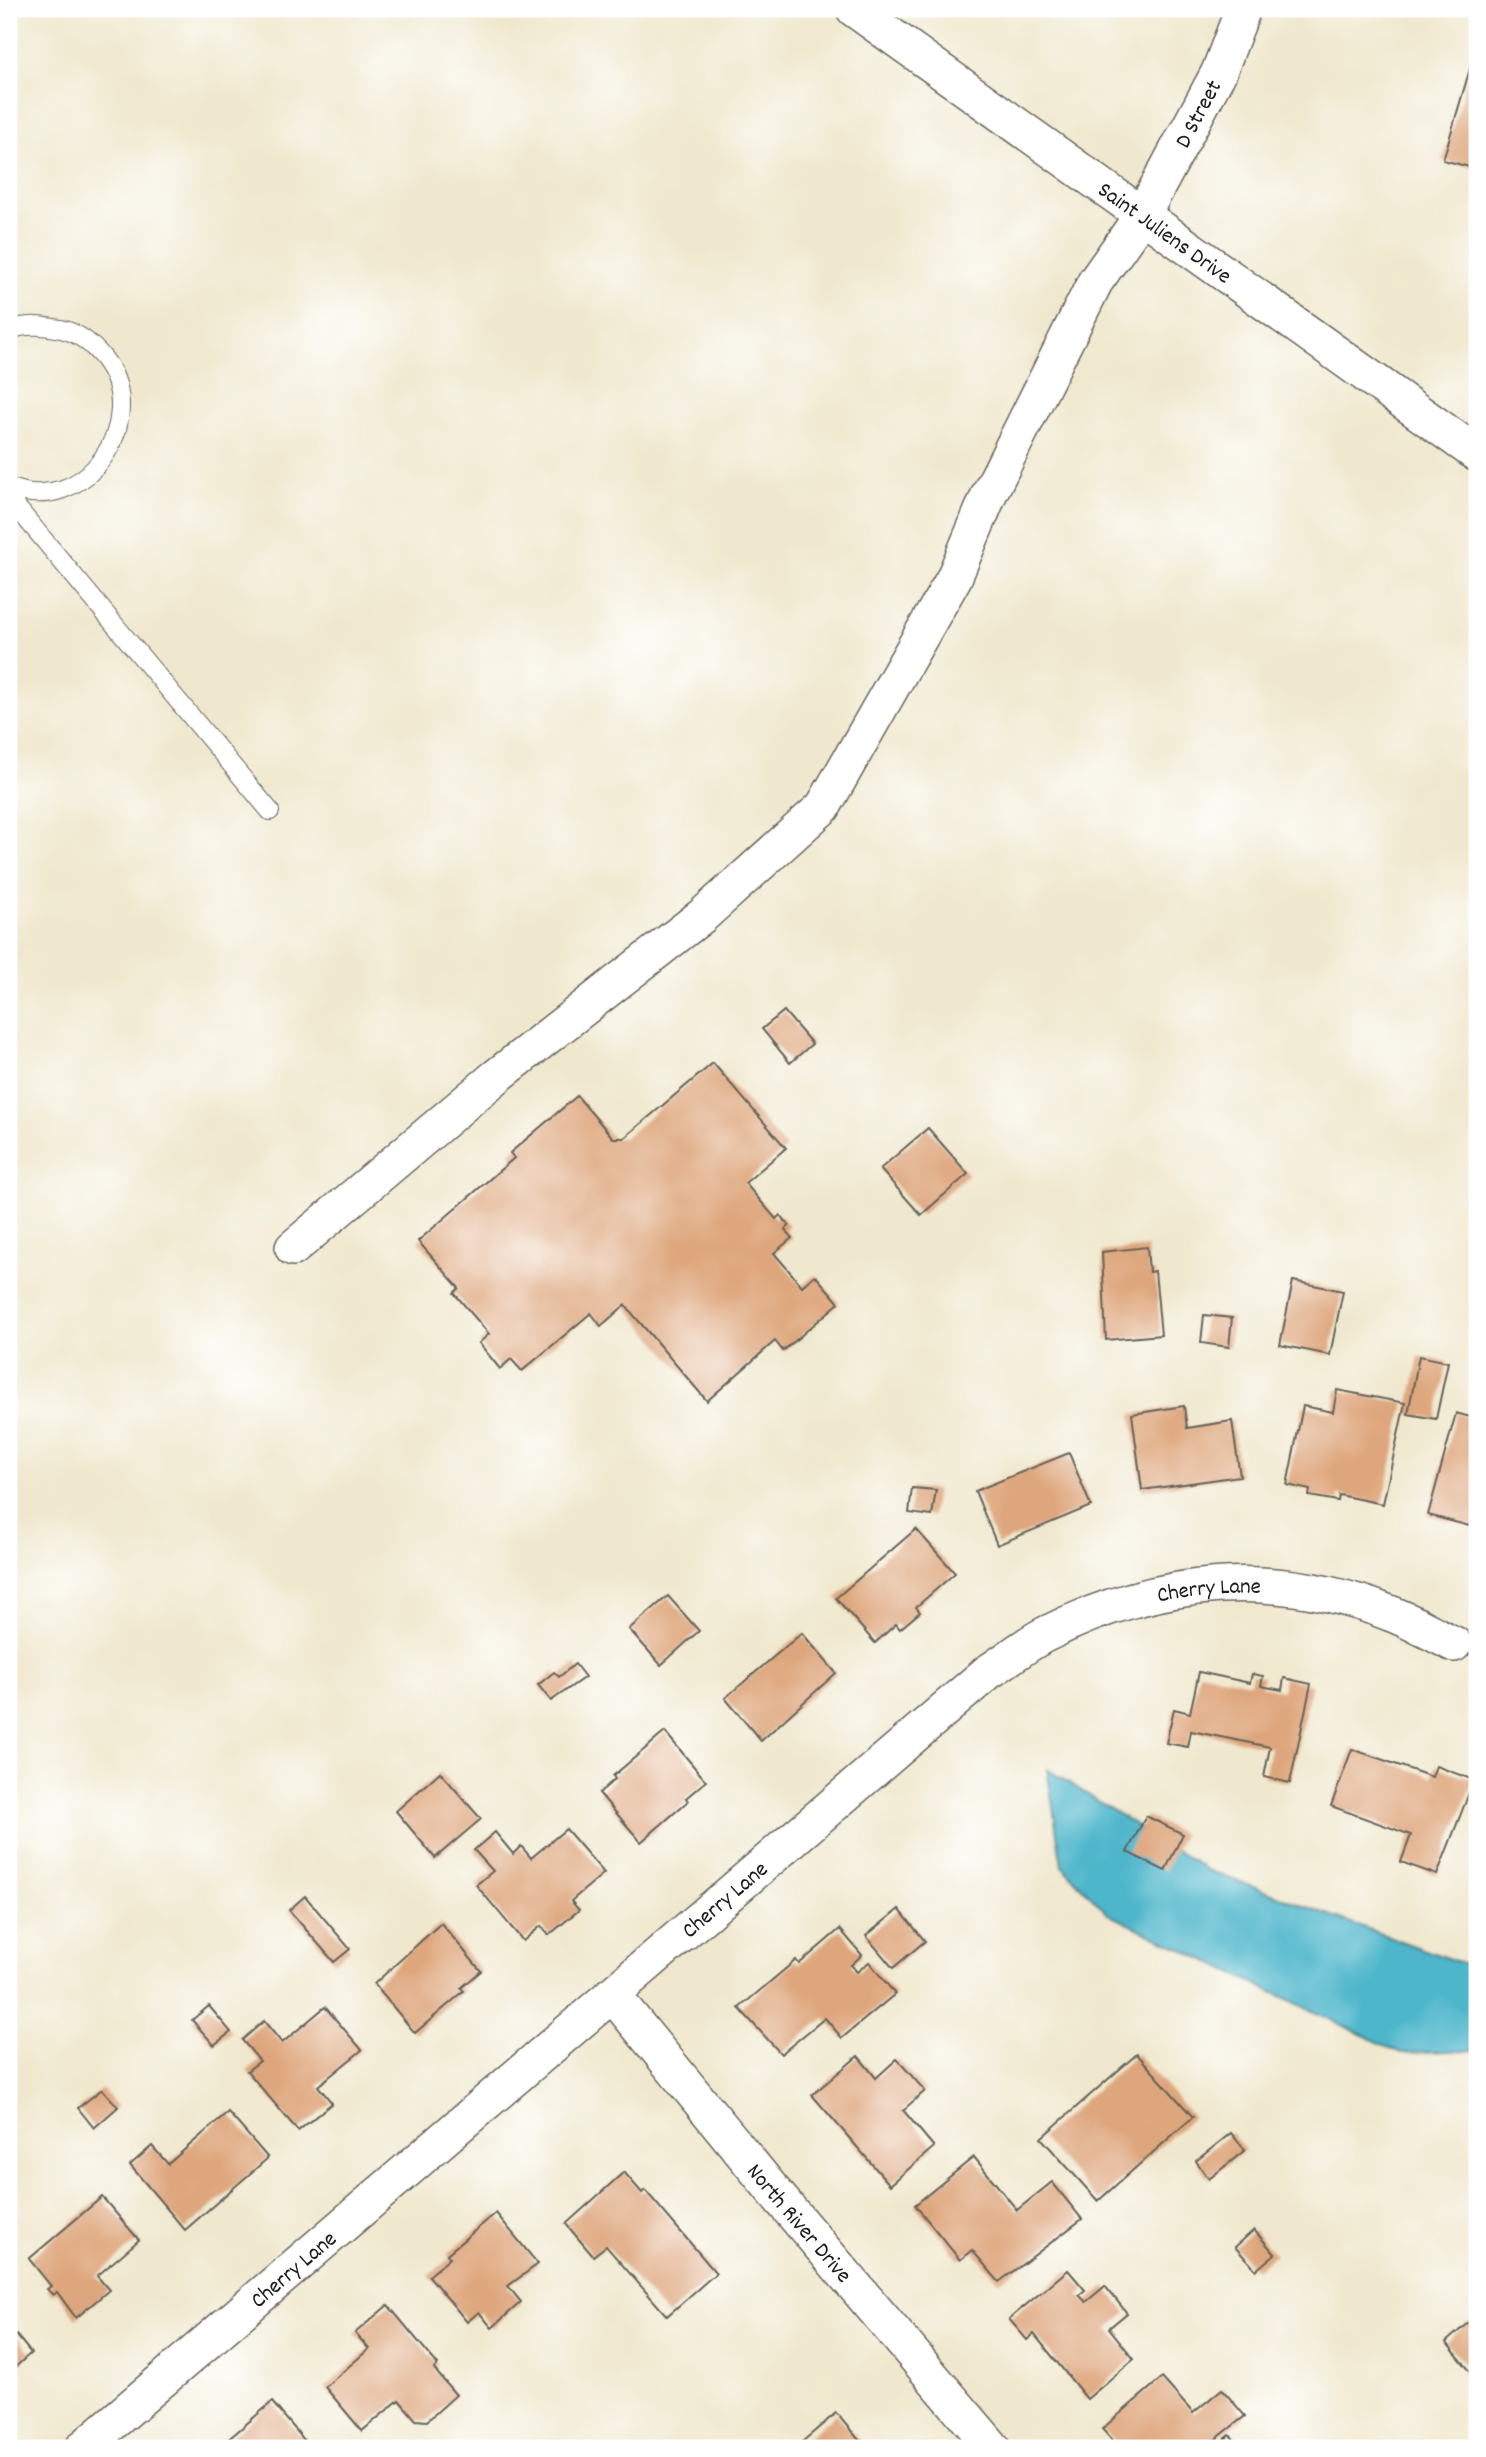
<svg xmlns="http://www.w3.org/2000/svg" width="1486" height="2457" viewBox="0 0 1486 2457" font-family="Dekko,sans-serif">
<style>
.water{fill:#4db6cb;stroke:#346974;stroke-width:2}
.building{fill:#dea67c}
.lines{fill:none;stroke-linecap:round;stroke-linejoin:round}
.service-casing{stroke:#66635a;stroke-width:20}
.minor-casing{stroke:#66635a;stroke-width:38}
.service{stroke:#fff;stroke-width:18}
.minor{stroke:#fff;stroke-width:35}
.labels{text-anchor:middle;stroke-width:6;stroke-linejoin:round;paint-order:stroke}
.street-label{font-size:23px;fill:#1c1c1c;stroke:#fff}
</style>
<rect width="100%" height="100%" fill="#fff"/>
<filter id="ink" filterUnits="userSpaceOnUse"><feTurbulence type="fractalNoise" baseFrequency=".0143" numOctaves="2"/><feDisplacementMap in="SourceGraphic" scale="14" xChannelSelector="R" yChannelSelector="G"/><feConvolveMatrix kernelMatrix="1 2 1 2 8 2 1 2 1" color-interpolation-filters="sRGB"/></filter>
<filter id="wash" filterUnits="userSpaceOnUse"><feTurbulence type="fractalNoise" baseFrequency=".00686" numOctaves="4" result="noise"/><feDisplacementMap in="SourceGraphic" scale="28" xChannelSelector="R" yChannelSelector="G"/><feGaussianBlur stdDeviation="1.57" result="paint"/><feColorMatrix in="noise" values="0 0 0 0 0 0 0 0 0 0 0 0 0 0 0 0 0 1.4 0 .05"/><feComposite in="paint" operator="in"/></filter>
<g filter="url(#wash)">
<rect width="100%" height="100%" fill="#f0e8ce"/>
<!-- water -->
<polygon class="water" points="1047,1769 1207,1870 1477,1969 1477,2050 1401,2053 1108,1914 1062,1866"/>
<g id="blocks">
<!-- building -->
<g class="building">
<polygon points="1477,45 1477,169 1443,160"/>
<polygon points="784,1011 812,1044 790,1063 762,1029"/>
<polygon points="713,1063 786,1148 745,1183 776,1219 780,1215 789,1226 785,1230 792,1238 774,1253 802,1286 815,1275 839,1303 783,1351 775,1341 707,1401 625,1305 601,1326 591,1313 522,1371 511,1359 500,1369 479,1343 489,1334 454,1293 459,1288 418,1241 514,1158 510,1153 577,1096 613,1138 624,1138"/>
<polygon points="928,1128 968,1174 921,1215 880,1169"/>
<polygon points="1147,1247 1149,1272 1155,1271 1161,1335 1106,1340 1102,1252"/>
<polygon points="1293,1281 1343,1291 1330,1355 1280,1345"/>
<polygon points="1204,1315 1232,1318 1229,1347 1201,1343"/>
<polygon points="1419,1356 1448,1362 1436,1419 1408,1414"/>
<polygon points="1337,1390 1405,1403 1383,1504 1339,1495 1338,1501 1309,1496 1310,1490 1287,1485 1303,1406 1333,1412"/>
<polygon points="1184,1406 1187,1428 1232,1421 1240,1476 1142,1490 1132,1414"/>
<polygon points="1456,1413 1477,1419 1477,1528 1428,1515"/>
<polygon points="1069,1453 1091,1506 997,1545 975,1491"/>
<polygon points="912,1488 936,1490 932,1516 909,1513"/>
<polygon points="916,1529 955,1573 916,1607 920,1612 900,1629 896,1624 875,1643 836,1598"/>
<polygon points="668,1596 699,1631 661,1665 629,1629"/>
<polygon points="802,1633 836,1673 761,1741 725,1698"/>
<polygon points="575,1664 585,1677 551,1701 538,1685 554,1672 559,1677"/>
<polygon points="1199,1672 1250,1683 1252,1674 1263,1676 1261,1686 1282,1690 1284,1678 1311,1684 1290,1783 1264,1777 1270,1747 1191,1731 1188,1747 1166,1743 1174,1709 1190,1713"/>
<polygon points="665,1732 706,1781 686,1798 688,1801 641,1842 599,1793 615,1779 613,1776"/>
<polygon points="1352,1749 1432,1777 1436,1766 1474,1780 1437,1875 1401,1862 1411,1835 1331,1806"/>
<polygon points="440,1772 481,1819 435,1858 396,1811"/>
<polygon points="1146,1816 1183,1834 1165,1871 1127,1852"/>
<polygon points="566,1829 604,1873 571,1901 579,1910 549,1935 541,1926 523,1941 476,1885 493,1871 474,1850 495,1832 513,1854 521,1846 531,1858"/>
<polygon points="305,1896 350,1949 334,1962 289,1910"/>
<polygon points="899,1909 925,1941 893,1968 866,1936"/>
<polygon points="441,1923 481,1971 461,1988 464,1991 415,2033 374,1984"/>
<polygon points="840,1929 862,1955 851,1965 857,1972 869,1962 895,1994 842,2038 825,2018 781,2054 739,2008 796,1960 799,1964"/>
<polygon points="209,2006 231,2032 214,2045 192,2020"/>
<polygon points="325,2007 362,2050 318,2086 332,2103 298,2131 247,2071 260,2061 242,2040 264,2021 282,2043"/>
<polygon points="1137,2054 1193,2117 1098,2201 1041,2138"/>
<polygon points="858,2056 876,2078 897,2059 925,2091 903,2110 934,2147 890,2185 812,2095"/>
<polygon points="102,2089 118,2107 94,2128 78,2108"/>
<polygon points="228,2112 268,2158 185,2230 130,2165 152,2146 168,2164"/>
<polygon points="1231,2133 1245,2150 1209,2179 1196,2161"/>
<polygon points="974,2157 1017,2210 1052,2182 1082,2219 999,2282 972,2250 960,2260 915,2205"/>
<polygon points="624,2172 642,2193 645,2190 716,2273 667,2316 606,2246 593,2256 566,2224"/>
<polygon points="102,2197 139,2240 97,2276 109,2290 76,2318 57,2292 53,2295 47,2289 51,2286 29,2259"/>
<polygon points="496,2213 538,2264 508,2286 521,2302 492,2328 479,2312 467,2322 429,2276 450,2258 447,2254"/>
<polygon points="1254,2230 1275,2254 1256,2270 1235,2247"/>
<polygon points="1068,2270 1085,2290 1079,2295 1086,2302 1105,2286 1127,2313 1109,2328 1134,2359 1087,2399 1034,2334 1027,2340 1009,2319"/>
<polygon points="388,2305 438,2365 434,2369 456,2395 427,2421 416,2420 399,2400 362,2431 325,2387 369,2349 355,2333"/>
<polygon points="1477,2315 1477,2367 1471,2372 1446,2342"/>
<polygon points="9,2326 31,2353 11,2371 14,2375 10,2379 13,2382 9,2386"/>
<polygon points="1162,2378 1193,2413 1222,2389 1245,2416 1215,2440 1218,2444 1230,2435 1242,2448 1119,2448 1102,2429"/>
<polygon points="272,2402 311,2448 227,2448 224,2443"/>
<polygon points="836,2413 865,2447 870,2443 874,2448 795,2448"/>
</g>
</g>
</g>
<g filter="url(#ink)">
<use href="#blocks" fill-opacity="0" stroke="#66635a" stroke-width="2"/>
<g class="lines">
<defs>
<g id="service">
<path d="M9 331C25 323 45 326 61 329 79 333 93 345 104 359 152 421 84 519 9 487"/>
<polyline points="9,498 270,811"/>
</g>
<g id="minor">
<path id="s1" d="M854 9 1477 454"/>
<path id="s2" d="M293 1248 497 1076 702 916 823 807 954 578 990 492 1095 282 1143 214 1219 72 1243 9"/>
<path id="s3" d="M612 1994 771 2188 993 2448"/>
<path id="s4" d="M83 2448 988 1672C1007 1660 1026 1644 1046 1634 1157 1578 1275 1567 1392 1614 1413 1622 1433 1634 1454 1644"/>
</g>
</defs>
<!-- service casing -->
<use href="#service" class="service-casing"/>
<!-- minor casing -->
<use href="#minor" class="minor-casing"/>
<!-- service -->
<use href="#service" class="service"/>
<!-- minor -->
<use href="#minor" class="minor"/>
</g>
</g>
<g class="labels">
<!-- street labels -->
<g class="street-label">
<text dy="8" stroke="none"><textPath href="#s2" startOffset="1479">D Street</textPath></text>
<text dy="8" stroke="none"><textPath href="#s1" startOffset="383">Saint Juliens Drive</textPath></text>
<text dy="8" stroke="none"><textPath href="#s4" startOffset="1432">Cherry Lane</textPath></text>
<text dy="8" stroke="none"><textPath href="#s4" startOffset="844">Cherry Lane</textPath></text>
<text dy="8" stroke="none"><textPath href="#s3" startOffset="296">North River Drive</textPath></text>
<text dy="8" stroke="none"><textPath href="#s4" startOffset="276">Cherry Lane</textPath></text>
</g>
</g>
<!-- margin -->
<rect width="1486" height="2457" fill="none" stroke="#fff" stroke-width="35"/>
</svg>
